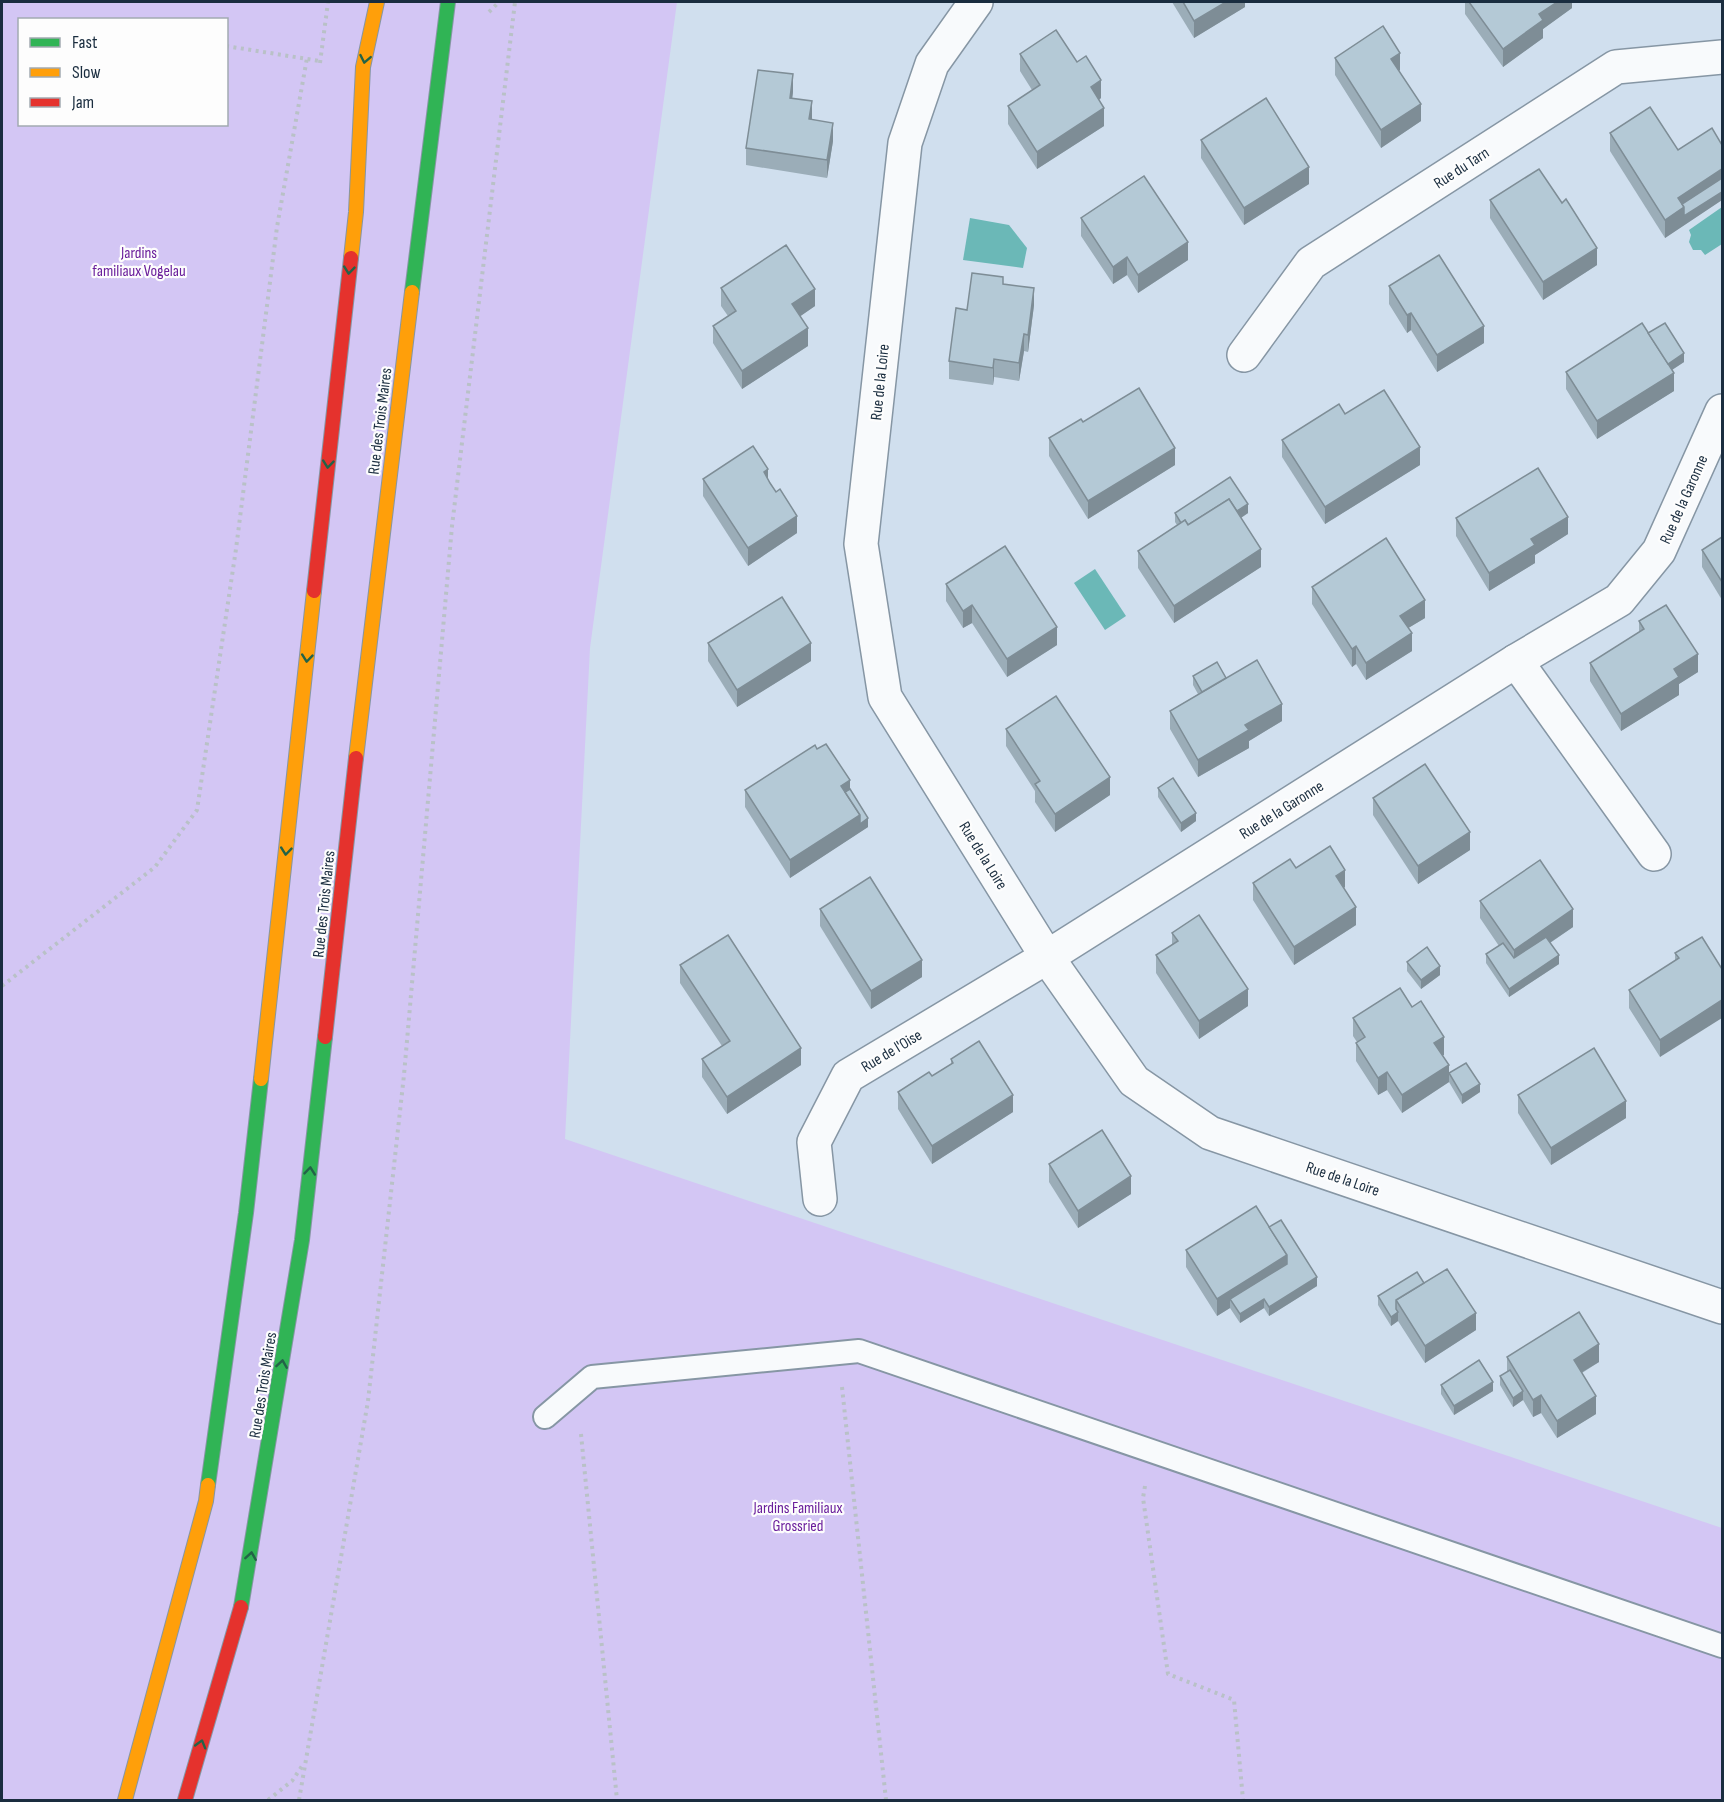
<svg xmlns="http://www.w3.org/2000/svg" width="1724" height="1802" viewBox="0 0 1724 1802" font-family="'Sofia Sans Condensed',sans-serif">
<style>
.green{fill:#d3c6f4;fill-rule:evenodd}
.water{fill:#6bb8b7}
.lines{fill:none;stroke-linecap:round;stroke-linejoin:round}
.lane-casing{stroke:#8696a4;stroke-width:26}
.street-casing{stroke:#8696a4;stroke-width:36}
.fast-casing{stroke:#8696a4;stroke-width:16}
.slow-casing{stroke:#8696a4;stroke-width:16}
.jam-casing{stroke:#8696a4;stroke-width:16}
.path{stroke:#b9c1c7;stroke-width:4;stroke-dasharray:3 4.5;stroke-linecap:butt}
.lane{stroke:#f8fafc;stroke-width:22}
.street{stroke:#f8fafc;stroke-width:33}
.fast{stroke:#30b455;stroke-width:14}
.slow{stroke:#ff9f0a;stroke-width:14}
.jam{stroke:#e5322d;stroke-width:14}
.wall{fill:#9badb8}
.shaded-wall{fill:#7e8d96}
.building{fill:#b4c9d6;stroke:#7e8d96;stroke-width:1.5}
.oneway{stroke:#236348}
.labels{text-anchor:middle;stroke-width:4.5;stroke-linejoin:round;paint-order:stroke}
.street-label{font-size:16px;fill:#1a2d3f;stroke:#fdfdfd}
.park-label{font-size:16px;fill:#6a1e9b;stroke:#fdfdfd}
</style>
<rect width="100%" height="100%" fill="#d0dfee"/>
<!-- green -->
<path class="green" d="M2 2H677L590 648 565 1139 1722 1528V1800H2ZM20 20H226V124H20Z"/>
<!-- water -->
<g class="water">
<polygon points="1722,207 1722,244 1705,255 1701,250 1693,250 1689,242 1691,235 1689,230"/>
<polygon points="970,218 1009,225 1027,248 1023,268 963,260"/>
<polygon points="1095,569 1126,616 1105,630 1074,583"/>
</g>
<g class="lines">
<defs>
<polyline id="lane" points="545,1417 592,1377 859,1351 1722,1646"/>
<g id="street">
<polyline points="976,2 932,64 905,143 861,544 885,697 1047,957 1134,1081 1210,1133 1722,1307"/>
<polyline points="1244,355 1311,263 1616,67 1722,57"/>
<polyline points="1516,661 1654,854"/>
<polyline points="820,1199 814,1142 848,1076 1047,957 1516,661 1619,600 1659,551 1722,411"/>
</g>
<g id="fast">
<polyline points="412,292 448,2"/>
<polyline points="208,1485 246,1213 261,1079"/>
<polyline points="241,1607 302,1240 325,1037"/>
</g>
<g id="slow">
<polyline points="351,258 356,212 363,67 377,2"/>
<polyline points="356,758 412,292"/>
<polyline points="261,1079 314,591"/>
<polyline points="125,1800 206,1501 208,1485"/>
</g>
<g id="jam">
<polyline points="314,591 351,258"/>
<polyline points="325,1037 356,758"/>
<polyline points="185,1800 241,1607"/>
</g>
</defs>
<!-- lane casing -->
<use href="#lane" class="lane-casing"/>
<!-- street casing -->
<use href="#street" class="street-casing"/>
<!-- fast casing -->
<use href="#fast" class="fast-casing"/>
<!-- slow casing -->
<use href="#slow" class="slow-casing"/>
<!-- jam casing -->
<use href="#jam" class="jam-casing"/>
<!-- path -->
<g class="path">
<polyline points="489,12 499,2"/>
<polyline points="226,46 320,61"/>
<polyline points="320,63 328,2"/>
<polyline points="2,986 155,867 197,810 236,549 277,227 307,58"/>
<polyline points="842,1387 886,1800"/>
<polyline points="581,1434 617,1800"/>
<polyline points="1145,1486 1143,1498 1168,1674 1234,1700 1243,1800"/>
<polyline points="268,1800 292,1781 304,1763"/>
<polyline points="299,1800 368,1401 404,1075 452,526 515,2"/>
</g>
<!-- lane -->
<use href="#lane" class="lane"/>
<!-- street -->
<use href="#street" class="street"/>
<!-- fast -->
<use href="#fast" class="fast"/>
<!-- slow -->
<use href="#slow" class="slow"/>
<!-- jam -->
<use href="#jam" class="jam"/>
</g>
<!-- wall -->
<g class="wall">
<polygon points="1172,2 1245,2 1245,7 1194,38"/>
<polygon points="1465,2 1572,2 1572,8 1543,29 1543,38 1503,67 1465,14"/>
<polygon points="1020,54 1101,98 1099,100 1104,126 1037,169 1008,124 1008,106 1032,90 1020,71"/>
<polygon points="1335,58 1400,70 1399,71 1421,121 1381,148 1335,75"/>
<polygon points="793,92 792,98 811,120 833,141 827,178 746,165 746,148"/>
<polygon points="1610,133 1678,150 1722,200 1665,238 1610,151"/>
<polygon points="1201,140 1309,184 1244,225 1201,158"/>
<polygon points="1490,200 1597,265 1543,300 1490,218"/>
<polygon points="1081,218 1188,260 1138,293 1127,275 1113,284 1081,236"/>
<polygon points="1003,284 1034,305 1028,352 1024,351 1019,381 994,377 993,385 949,379 949,361 967,310"/>
<polygon points="1389,286 1484,343 1437,372 1411,330 1407,333 1389,304"/>
<polygon points="721,288 815,306 800,316 808,346 742,389 713,343 713,326 728,316 721,306"/>
<polygon points="1648,333 1684,362 1672,370 1674,391 1597,439 1566,389 1566,372"/>
<polygon points="1345,414 1420,465 1325,524 1282,457 1282,440"/>
<polygon points="1083,422 1175,465 1088,519 1049,456 1049,438"/>
<polygon points="703,479 768,479 776,492 797,533 748,566 703,496"/>
<polygon points="1175,513 1248,513 1241,518 1261,567 1174,623 1138,568 1138,551 1177,525 1175,522"/>
<polygon points="1456,518 1568,534 1535,555 1535,563 1489,591 1456,536"/>
<polygon points="1722,537 1722,600 1702,567 1702,550"/>
<polygon points="946,584 1057,645 1007,677 972,623 963,628 946,601"/>
<polygon points="1312,587 1425,618 1408,628 1412,651 1366,680 1356,664 1352,667 1312,604"/>
<polygon points="1639,621 1698,672 1679,684 1679,695 1621,731 1590,681 1590,663 1639,632"/>
<polygon points="708,643 811,661 737,707 708,661"/>
<polygon points="1193,676 1226,678 1282,721 1249,741 1249,748 1198,777 1170,729 1170,711 1198,694 1193,685"/>
<polygon points="1006,729 1110,795 1055,832 1035,802 1035,791 1006,746"/>
<polygon points="817,749 850,789 868,827 790,878 745,807 745,790"/>
<polygon points="1158,788 1196,821 1181,832 1158,797"/>
<polygon points="1373,798 1470,850 1418,884 1373,815"/>
<polygon points="1296,868 1345,887 1344,888 1356,925 1294,965 1253,900 1253,883"/>
<polygon points="1480,901 1573,927 1550,943 1559,964 1509,997 1486,963 1486,954 1499,946 1480,918"/>
<polygon points="820,909 922,977 871,1009 820,926"/>
<polygon points="1172,933 1248,1006 1199,1039 1156,973 1156,955 1172,945"/>
<polygon points="1675,953 1722,969 1660,1057 1629,1008 1629,990 1675,961"/>
<polygon points="1407,962 1440,975 1421,989 1407,971"/>
<polygon points="680,965 801,1065 727,1114 702,1077 702,1059 722,1046 680,983"/>
<polygon points="1353,1018 1444,1055 1442,1055 1449,1073 1480,1092 1462,1104 1449,1082 1402,1113 1387,1090 1378,1095 1356,1061 1356,1043 1357,1042 1353,1036"/>
<polygon points="951,1059 1013,1112 932,1164 898,1109 898,1092 932,1076 951,1064"/>
<polygon points="1518,1095 1626,1118 1551,1165 1518,1113"/>
<polygon points="1049,1164 1131,1194 1078,1228 1049,1182"/>
<polygon points="1269,1227 1317,1286 1269,1316 1264,1308 1240,1323 1230,1308 1217,1316 1186,1267 1186,1250"/>
<polygon points="1424,1283 1476,1330 1425,1363 1398,1321 1391,1326 1378,1305 1378,1296"/>
<polygon points="1507,1357 1599,1362 1582,1373 1596,1414 1557,1438 1541,1413 1533,1417 1523,1400 1513,1407 1500,1385 1500,1376 1507,1372"/>
<polygon points="1441,1385 1493,1391 1454,1415 1441,1394"/>
</g>
<!-- shaded-wall -->
<g class="shaded-wall">
<polygon points="1226,2 1245,2 1245,7 1194,38 1194,21"/>
<polygon points="1557,2 1572,2 1572,8 1543,29 1543,38 1503,67 1503,49 1539,14"/>
<polygon points="1400,53 1400,70 1391,76 1391,59"/>
<polygon points="793,74 793,92 790,115 790,98"/>
<polygon points="1101,80 1101,98 1091,105 1091,87"/>
<polygon points="812,101 812,119 809,137 809,119"/>
<polygon points="1421,104 1421,121 1381,148 1381,130"/>
<polygon points="1104,108 1104,126 1037,169 1037,152"/>
<polygon points="833,123 833,141 827,178 827,160"/>
<polygon points="1309,167 1309,184 1244,225 1244,208"/>
<polygon points="1722,169 1722,200 1665,238 1665,220 1678,198"/>
<polygon points="1188,242 1188,260 1138,293 1138,275"/>
<polygon points="1597,248 1597,265 1543,300 1543,282"/>
<polygon points="1127,257 1127,275 1113,284 1113,267"/>
<polygon points="1034,288 1034,305 1028,352 1028,335"/>
<polygon points="815,289 815,306 792,322 792,304"/>
<polygon points="1411,313 1411,330 1407,333 1407,315"/>
<polygon points="1484,326 1484,343 1437,372 1437,355"/>
<polygon points="808,328 808,346 742,389 742,371"/>
<polygon points="1024,334 1024,351 1019,381 1019,363"/>
<polygon points="1684,353 1684,362 1664,375 1664,366"/>
<polygon points="994,359 994,377 993,385 993,368"/>
<polygon points="1674,373 1674,391 1597,439 1597,421"/>
<polygon points="1420,447 1420,465 1325,524 1325,507"/>
<polygon points="1175,448 1175,465 1088,519 1088,501"/>
<polygon points="768,469 768,487 764,472"/>
<polygon points="1248,504 1248,513 1233,523 1233,514"/>
<polygon points="797,516 797,533 748,566 748,548"/>
<polygon points="1568,517 1568,534 1535,555 1535,563 1489,591 1489,573 1531,539"/>
<polygon points="1261,549 1261,567 1174,623 1174,606"/>
<polygon points="1425,600 1425,618 1400,633 1400,616"/>
<polygon points="972,605 972,623 963,628 963,611"/>
<polygon points="1057,627 1057,645 1007,677 1007,659"/>
<polygon points="1412,633 1412,651 1366,680 1366,663"/>
<polygon points="811,643 811,661 737,707 737,690"/>
<polygon points="1356,646 1356,664 1352,667 1352,649"/>
<polygon points="1698,654 1698,672 1679,684 1679,695 1621,731 1621,714 1674,669"/>
<polygon points="1282,704 1282,721 1249,741 1249,748 1198,777 1198,760 1245,725"/>
<polygon points="1110,777 1110,795 1055,832 1055,814"/>
<polygon points="850,780 850,798 841,786"/>
<polygon points="1196,813 1196,821 1181,832 1181,823"/>
<polygon points="860,815 868,818 868,827 790,878 790,860"/>
<polygon points="1470,832 1470,850 1418,884 1418,866"/>
<polygon points="1345,870 1345,887 1336,893 1336,876"/>
<polygon points="1356,907 1356,925 1294,965 1294,947"/>
<polygon points="1573,909 1573,927 1514,967 1514,950"/>
<polygon points="1559,955 1559,964 1509,997 1509,989"/>
<polygon points="922,960 922,977 871,1009 871,991"/>
<polygon points="1440,966 1440,975 1421,989 1421,980"/>
<polygon points="1248,989 1248,1006 1199,1039 1199,1021"/>
<polygon points="1722,1000 1722,1018 1660,1057 1660,1040"/>
<polygon points="1444,1037 1444,1055 1434,1060 1434,1043"/>
<polygon points="801,1048 801,1065 727,1114 727,1097"/>
<polygon points="1449,1065 1449,1082 1402,1113 1402,1095"/>
<polygon points="1387,1072 1387,1090 1378,1095 1378,1078"/>
<polygon points="1480,1084 1480,1092 1462,1104 1462,1095"/>
<polygon points="1013,1095 1013,1112 932,1164 932,1146"/>
<polygon points="1626,1101 1626,1118 1551,1165 1551,1148"/>
<polygon points="1131,1176 1131,1194 1078,1228 1078,1211"/>
<polygon points="1287,1255 1287,1273 1230,1299 1230,1308 1217,1316 1217,1299"/>
<polygon points="1317,1277 1317,1286 1269,1316 1269,1307"/>
<polygon points="1264,1299 1264,1308 1240,1323 1240,1314"/>
<polygon points="1398,1312 1398,1321 1391,1326 1391,1317"/>
<polygon points="1476,1313 1476,1330 1425,1363 1425,1346"/>
<polygon points="1599,1344 1599,1362 1574,1377 1574,1360"/>
<polygon points="1493,1382 1493,1391 1454,1415 1454,1406"/>
<polygon points="1523,1391 1523,1400 1513,1407 1513,1398"/>
<polygon points="1541,1395 1541,1413 1533,1417 1533,1400"/>
<polygon points="1596,1396 1596,1414 1557,1438 1557,1421"/>
</g>
<!-- building -->
<g class="building">
<polygon points="1183,2 1226,2 1194,21"/>
<polygon points="1469,2 1557,2 1539,14 1543,20 1503,49"/>
<polygon points="1383,26 1400,53 1391,59 1421,104 1381,130 1335,58"/>
<polygon points="1056,30 1077,62 1086,56 1101,80 1091,87 1104,108 1037,152 1008,106 1040,85 1020,54"/>
<polygon points="758,70 793,74 790,98 812,101 809,119 833,123 827,160 746,148"/>
<polygon points="1266,98 1309,167 1244,208 1201,140"/>
<polygon points="1650,107 1678,150 1712,128 1722,145 1722,169 1678,198 1684,207 1665,220 1610,133"/>
<polygon points="1539,169 1562,203 1566,199 1597,248 1543,282 1490,200"/>
<polygon points="1144,176 1188,242 1138,275 1127,257 1113,267 1081,218"/>
<polygon points="1722,178 1722,192 1684,216 1684,207 1682,204"/>
<polygon points="786,245 815,289 792,304 808,328 742,371 713,326 736,311 721,288"/>
<polygon points="1439,255 1484,326 1437,355 1411,313 1407,315 1389,286"/>
<polygon points="972,273 1003,277 1003,284 1034,288 1028,335 1024,334 1019,363 994,359 993,368 949,361 956,308 967,310"/>
<polygon points="1642,323 1674,373 1597,421 1566,372"/>
<polygon points="1665,323 1684,353 1668,364 1648,333"/>
<polygon points="1139,388 1175,448 1088,501 1049,438 1081,419 1083,422"/>
<polygon points="1384,390 1420,447 1325,507 1282,440 1339,404 1345,414"/>
<polygon points="753,446 768,469 764,472 770,483 776,492 780,489 797,516 748,548 703,479"/>
<polygon points="1538,468 1568,517 1531,539 1535,545 1489,573 1456,518"/>
<polygon points="1230,477 1248,504 1237,511 1229,499 1188,525 1185,520 1181,523 1175,513"/>
<polygon points="1229,499 1261,549 1174,606 1138,551 1185,520 1188,525"/>
<polygon points="1722,537 1722,582 1702,550"/>
<polygon points="1386,538 1425,600 1400,616 1412,633 1366,663 1356,646 1352,649 1312,587"/>
<polygon points="1005,546 1057,627 1007,659 972,605 963,611 946,584"/>
<polygon points="782,597 811,643 737,690 708,643"/>
<polygon points="1666,605 1698,654 1674,669 1679,677 1621,714 1590,663 1644,629 1639,621"/>
<polygon points="1257,660 1282,704 1245,725 1249,730 1198,760 1170,711"/>
<polygon points="1217,662 1226,678 1202,692 1193,676"/>
<polygon points="1056,696 1110,777 1055,814 1035,784 1040,781 1006,729"/>
<polygon points="826,744 850,780 841,786 860,815 790,860 745,790 815,745 817,749"/>
<polygon points="1425,764 1470,832 1418,866 1373,798"/>
<polygon points="1173,778 1196,813 1181,823 1158,788"/>
<polygon points="850,789 868,818 860,824 860,815 845,792"/>
<polygon points="1330,846 1345,870 1336,876 1356,907 1294,947 1253,883 1290,859 1296,868"/>
<polygon points="1540,860 1573,909 1514,950 1480,901"/>
<polygon points="870,877 922,960 871,991 820,909"/>
<polygon points="1199,915 1248,989 1199,1021 1156,955 1178,941 1172,933"/>
<polygon points="728,935 801,1048 727,1097 702,1059 730,1041 680,965"/>
<polygon points="1546,937 1559,955 1509,989 1486,954 1503,943 1514,958"/>
<polygon points="1702,937 1722,969 1722,1000 1660,1040 1629,990 1679,958 1675,953"/>
<polygon points="1427,947 1440,966 1421,980 1407,962"/>
<polygon points="1400,988 1412,1007 1421,1001 1444,1037 1434,1043 1449,1065 1402,1095 1387,1072 1378,1078 1356,1043 1365,1037 1353,1018"/>
<polygon points="979,1041 1013,1095 932,1146 898,1092 929,1072 932,1076 953,1063 951,1059"/>
<polygon points="1594,1048 1626,1101 1551,1148 1518,1095"/>
<polygon points="1466,1063 1480,1084 1462,1095 1449,1073"/>
<polygon points="1102,1130 1131,1176 1078,1211 1049,1164"/>
<polygon points="1256,1206 1287,1255 1217,1299 1186,1250"/>
<polygon points="1281,1220 1317,1277 1269,1307 1264,1299 1240,1314 1230,1299 1287,1264 1287,1255 1269,1227"/>
<polygon points="1447,1269 1476,1313 1425,1346 1396,1300"/>
<polygon points="1417,1272 1424,1283 1396,1300 1396,1309 1398,1312 1391,1317 1378,1296"/>
<polygon points="1579,1312 1599,1344 1574,1360 1596,1396 1557,1421 1541,1395 1533,1400 1507,1357"/>
<polygon points="1479,1360 1493,1382 1454,1406 1441,1385"/>
<polygon points="1510,1370 1523,1391 1513,1398 1500,1376"/>
</g>
<!-- one-way arrows -->
<defs><path id="oneway-chevron" d="M-2-3.5L2.5 0L-2 3.5" fill="none" stroke-width="1.6" stroke-linecap="round" stroke-linejoin="round" transform="scale(1.5)"/></defs>
<g class="oneway">
<use href="#oneway-chevron" transform="translate(365 59) rotate(101)"/>
<use href="#oneway-chevron" transform="translate(349 270) rotate(96)"/>
<use href="#oneway-chevron" transform="translate(328 464) rotate(96)"/>
<use href="#oneway-chevron" transform="translate(307 658) rotate(96)"/>
<use href="#oneway-chevron" transform="translate(286 851) rotate(96)"/>
<use href="#oneway-chevron" transform="translate(310 1171) rotate(-84)"/>
<use href="#oneway-chevron" transform="translate(282 1364) rotate(-81)"/>
<use href="#oneway-chevron" transform="translate(251 1556) rotate(-81)"/>
<use href="#oneway-chevron" transform="translate(201 1744) rotate(-74)"/>
</g>
<g class="labels">
<!-- street labels -->
<g class="street-label">
<text transform="translate(1461 167) rotate(-33)" y="6">Rue du Tarn</text>
<text transform="translate(879 382) rotate(-84)" y="6">Rue de la Loire</text>
<text transform="translate(379 421) rotate(-83)" y="6">Rue des Trois Maires</text>
<text transform="translate(1683 499) rotate(-66)" y="6">Rue de la Garonne</text>
<text transform="translate(1281 809) rotate(-32)" y="6">Rue de la Garonne</text>
<text transform="translate(984 855) rotate(58)" y="6">Rue de la Loire</text>
<text transform="translate(323 904) rotate(-84)" y="6">Rue des Trois Maires</text>
<text transform="translate(891 1050) rotate(-31)" y="6">Rue de l'Oise</text>
<text transform="translate(1343 1178) rotate(19)" y="6">Rue de la Loire</text>
<text transform="translate(262 1385) rotate(-81)" y="6">Rue des Trois Maires</text>
</g>
<!-- park labels -->
<g class="park-label">
<text x="139" y="258">Jardins<tspan x="139" dy="18">familiaux Vogelau</tspan></text>
<text x="798" y="1513">Jardins Familiaux<tspan x="798" dy="18">Grossried</tspan></text>
</g>
</g>
<!-- border -->
<rect width="1724" height="1802" fill="none" stroke="#1a2d3f" stroke-width="6"/>
<!-- legend -->
<rect x="18" y="18" width="210" height="108" fill="#fdfdfd" stroke="#a2aab1" stroke-width="1.5"/>
<rect x="30" y="38" width="30" height="9" fill="#30b455" stroke="#a2aab1" stroke-width="1.5"/>
<text x="72" y="48" font-size="18" fill="#1a2d3f">Fast</text>
<rect x="30" y="68" width="30" height="9" fill="#ff9f0a" stroke="#a2aab1" stroke-width="1.5"/>
<text x="72" y="78" font-size="18" fill="#1a2d3f">Slow</text>
<rect x="30" y="98" width="30" height="9" fill="#e5322d" stroke="#a2aab1" stroke-width="1.5"/>
<text x="72" y="108" font-size="18" fill="#1a2d3f">Jam</text>
</svg>
